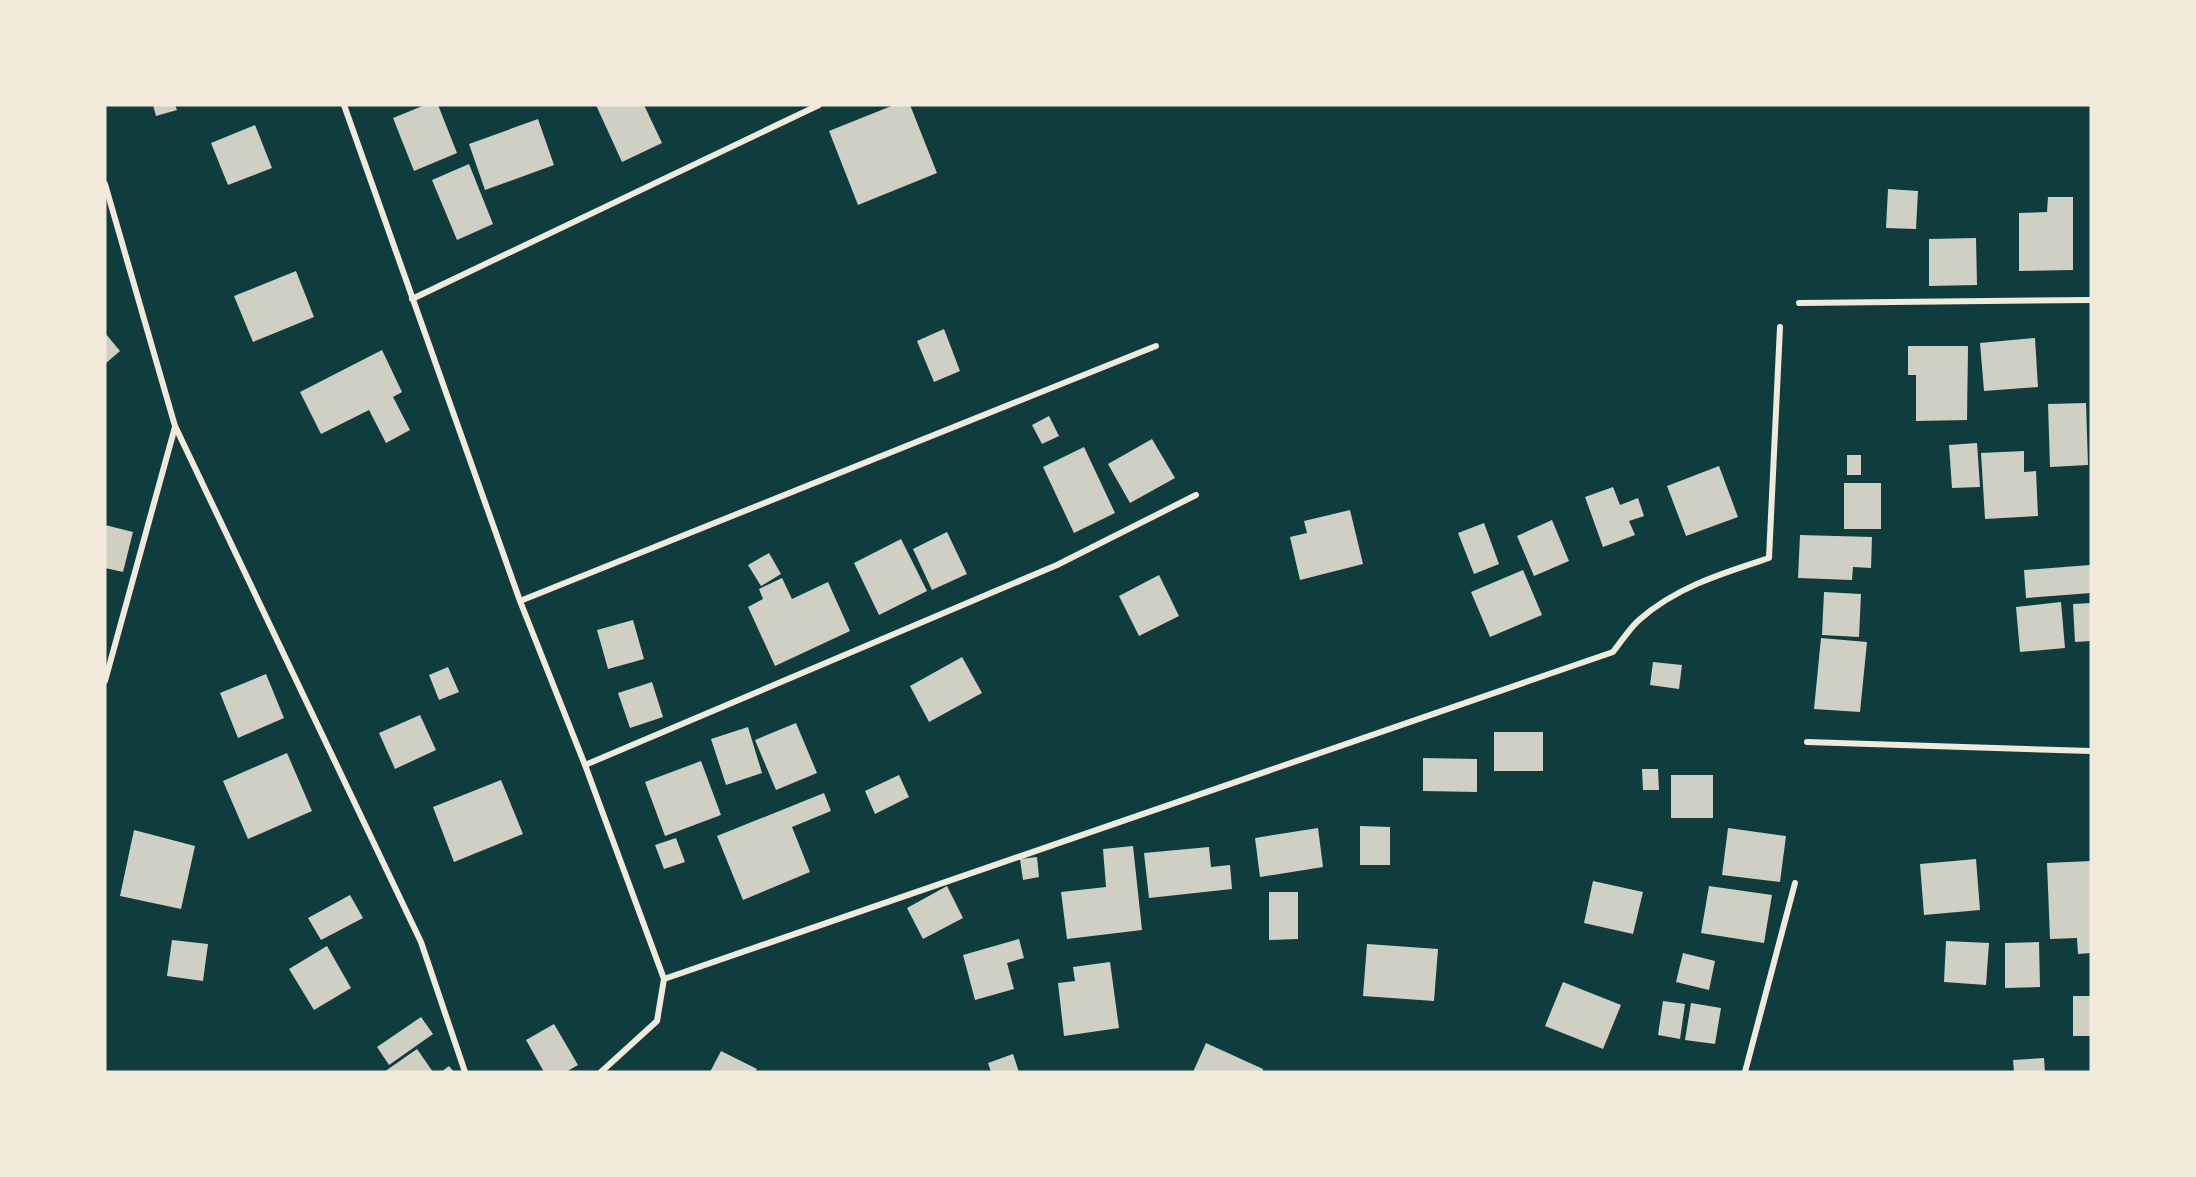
<svg xmlns="http://www.w3.org/2000/svg" width="2196" height="1177" viewBox="0 0 2196 1177" font-family="'Sofia Sans Condensed',sans-serif">
<style>
.building{fill:#cfcfc3}
.lines{fill:none;stroke-linecap:round;stroke-linejoin:round}
.minor{stroke:#f1e9da;stroke-width:6}
</style>
<rect width="100%" height="100%" fill="#0f3d3e"/>
<!-- building -->
<g class="building">
<polygon points="153,105 175,105 177,110 156,116"/>
<polygon points="425,105 438,105 457,153 414,171 393,118"/>
<polygon points="596,105 644,105 662,143 622,162"/>
<polygon points="894,105 910,105 937,173 858,205 829,131"/>
<polygon points="538,119 554,165 485,190 469,144"/>
<polygon points="255,125 272,168 228,185 211,143"/>
<polygon points="469,164 493,224 457,240 432,180"/>
<polygon points="1888,189 1918,191 1916,229 1886,228"/>
<polygon points="2048,197 2073,197 2073,270 2019,271 2019,213 2047,212"/>
<polygon points="1976,238 1977,285 1929,286 1929,239"/>
<polygon points="296,271 314,317 253,342 234,296"/>
<polygon points="944,329 960,371 934,382 917,341"/>
<polygon points="105,333 120,351 105,364"/>
<polygon points="2035,338 2038,387 1984,391 1980,343"/>
<polygon points="1908,346 1968,346 1967,420 1916,421 1916,375 1908,375"/>
<polygon points="382,350 402,392 393,397 410,430 386,443 369,410 321,434 300,392"/>
<polygon points="2086,403 2088,465 2050,467 2048,404"/>
<polygon points="1049,416 1059,436 1042,444 1032,425"/>
<polygon points="1152,439 1175,478 1130,503 1108,464"/>
<polygon points="1977,443 1980,487 1952,488 1949,445"/>
<polygon points="1084,447 1115,513 1074,533 1043,467"/>
<polygon points="2024,451 2024,472 2036,471 2038,516 1985,519 1981,453"/>
<rect x="1847" y="455" width="14" height="20"/>
<polygon points="1719,466 1738,517 1686,536 1667,486"/>
<rect x="1844" y="483" width="37" height="46"/>
<polygon points="1613,487 1620,505 1638,498 1644,516 1629,521 1635,535 1603,547 1585,497"/>
<polygon points="1350,510 1363,564 1300,580 1290,537 1307,533 1304,521"/>
<polygon points="1552,520 1569,561 1534,576 1517,536"/>
<polygon points="1484,523 1499,564 1474,574 1458,533"/>
<polygon points="105,525 133,532 123,572 105,568"/>
<polygon points="947,532 967,574 932,590 913,549"/>
<polygon points="1800,535 1872,537 1871,568 1853,567 1852,580 1798,578"/>
<polygon points="901,539 927,591 879,615 854,563"/>
<polygon points="769,553 781,574 761,586 748,565"/>
<polygon points="2090,565 2091,593 2026,598 2024,570"/>
<polygon points="1523,570 1542,615 1490,637 1471,592"/>
<polygon points="1159,575 1179,616 1139,636 1119,596"/>
<polygon points="782,578 792,599 828,582 850,631 775,666 748,607 763,599 759,589"/>
<polygon points="1824,592 1861,594 1859,637 1822,635"/>
<polygon points="2061,602 2065,648 2020,652 2016,607"/>
<polygon points="2091,603 2091,641 2075,642 2073,604"/>
<polygon points="633,620 644,659 608,669 597,630"/>
<polygon points="1821,638 1867,642 1860,712 1814,709"/>
<polygon points="962,657 982,693 929,722 910,686"/>
<polygon points="1653,662 1682,665 1679,689 1650,685"/>
<polygon points="448,667 459,692 439,700 429,675"/>
<polygon points="266,674 284,718 238,738 220,693"/>
<polygon points="652,682 663,717 630,728 618,693"/>
<polygon points="420,715 436,750 395,769 379,733"/>
<polygon points="796,723 817,773 776,790 755,740"/>
<polygon points="748,727 762,773 726,785 711,739"/>
<rect x="1494" y="732" width="49" height="39"/>
<polygon points="287,753 312,811 248,839 223,781"/>
<polygon points="1423,758 1477,759 1477,792 1423,791"/>
<polygon points="701,761 721,815 665,836 645,782"/>
<polygon points="1642,769 1658,769 1659,790 1643,790"/>
<polygon points="899,775 909,797 875,814 865,791"/>
<rect x="1671" y="775" width="42" height="43"/>
<polygon points="501,780 523,834 454,862 433,807"/>
<polygon points="824,793 831,811 792,827 810,872 743,900 717,836"/>
<polygon points="1360,826 1390,827 1390,865 1360,865"/>
<polygon points="1318,828 1323,867 1260,877 1255,838"/>
<polygon points="1728,828 1786,836 1780,882 1722,875"/>
<polygon points="134,830 195,846 181,909 120,896"/>
<polygon points="676,838 685,862 664,869 655,845"/>
<polygon points="1133,846 1142,930 1067,939 1061,892 1106,887 1103,849"/>
<polygon points="1209,847 1211,867 1230,865 1232,889 1149,898 1144,853"/>
<polygon points="1037,857 1039,877 1023,880 1020,859"/>
<polygon points="1976,859 1980,910 1924,915 1920,864"/>
<polygon points="2091,861 2091,953 2078,954 2077,938 2050,939 2047,863"/>
<polygon points="1593,881 1643,892 1633,934 1584,923"/>
<polygon points="947,886 963,918 923,939 907,908"/>
<polygon points="1709,886 1772,895 1764,943 1701,933"/>
<polygon points="1269,892 1298,892 1298,939 1269,940"/>
<polygon points="350,895 363,918 321,940 308,918"/>
<polygon points="1019,939 1024,958 1007,963 1014,989 975,1000 963,955"/>
<polygon points="172,940 208,944 203,981 167,976"/>
<polygon points="1946,941 1989,943 1986,985 1944,982"/>
<polygon points="2039,942 2040,987 2005,988 2005,943"/>
<polygon points="1367,944 1438,949 1434,1001 1363,996"/>
<polygon points="327,946 351,988 314,1010 289,969"/>
<polygon points="1683,953 1715,961 1709,990 1676,982"/>
<polygon points="1110,962 1119,1028 1064,1036 1058,983 1075,981 1073,967"/>
<polygon points="1563,982 1621,1005 1603,1049 1545,1026"/>
<rect x="2073" y="996" width="18" height="40"/>
<polygon points="1663,1001 1685,1004 1680,1039 1658,1035"/>
<polygon points="1691,1003 1721,1008 1715,1044 1685,1040"/>
<polygon points="421,1017 433,1034 389,1065 377,1047"/>
<polygon points="554,1024 578,1065 566,1072 544,1072 526,1040"/>
<polygon points="1206,1043 1263,1069 1262,1072 1193,1072"/>
<polygon points="417,1049 433,1072 384,1072"/>
<polygon points="721,1051 757,1069 755,1072 710,1072"/>
<polygon points="1013,1054 1019,1072 991,1072 988,1063"/>
<polygon points="2044,1058 2045,1072 2014,1072 2013,1060"/>
<polygon points="449,1066 454,1072 441,1072"/>
</g>
<g class="lines">
<!-- minor -->
<g class="minor">
<polyline points="344,105 520,601 585,765 664,979 657,1021 601,1072"/>
<polyline points="105,184 175,426 421,942 465,1072"/>
<polyline points="412,299 819,105"/>
<polyline points="1799,303 2091,300"/>
<polyline points="520,601 1156,346"/>
<polyline points="105,681 175,427"/>
<polyline points="1807,742 2091,751"/>
<polyline points="585,765 1057,565 1196,495"/>
<path d="M664 979 1613 652C1621 642 1629 629 1639 620 1676 587 1723 573 1769 558L1780 327"/>
<polyline points="1745,1072 1795,883"/>
</g>
</g>
<!-- border -->
<rect width="2196" height="1177" fill="none" stroke="#f1e9da" stroke-width="213"/>
</svg>
